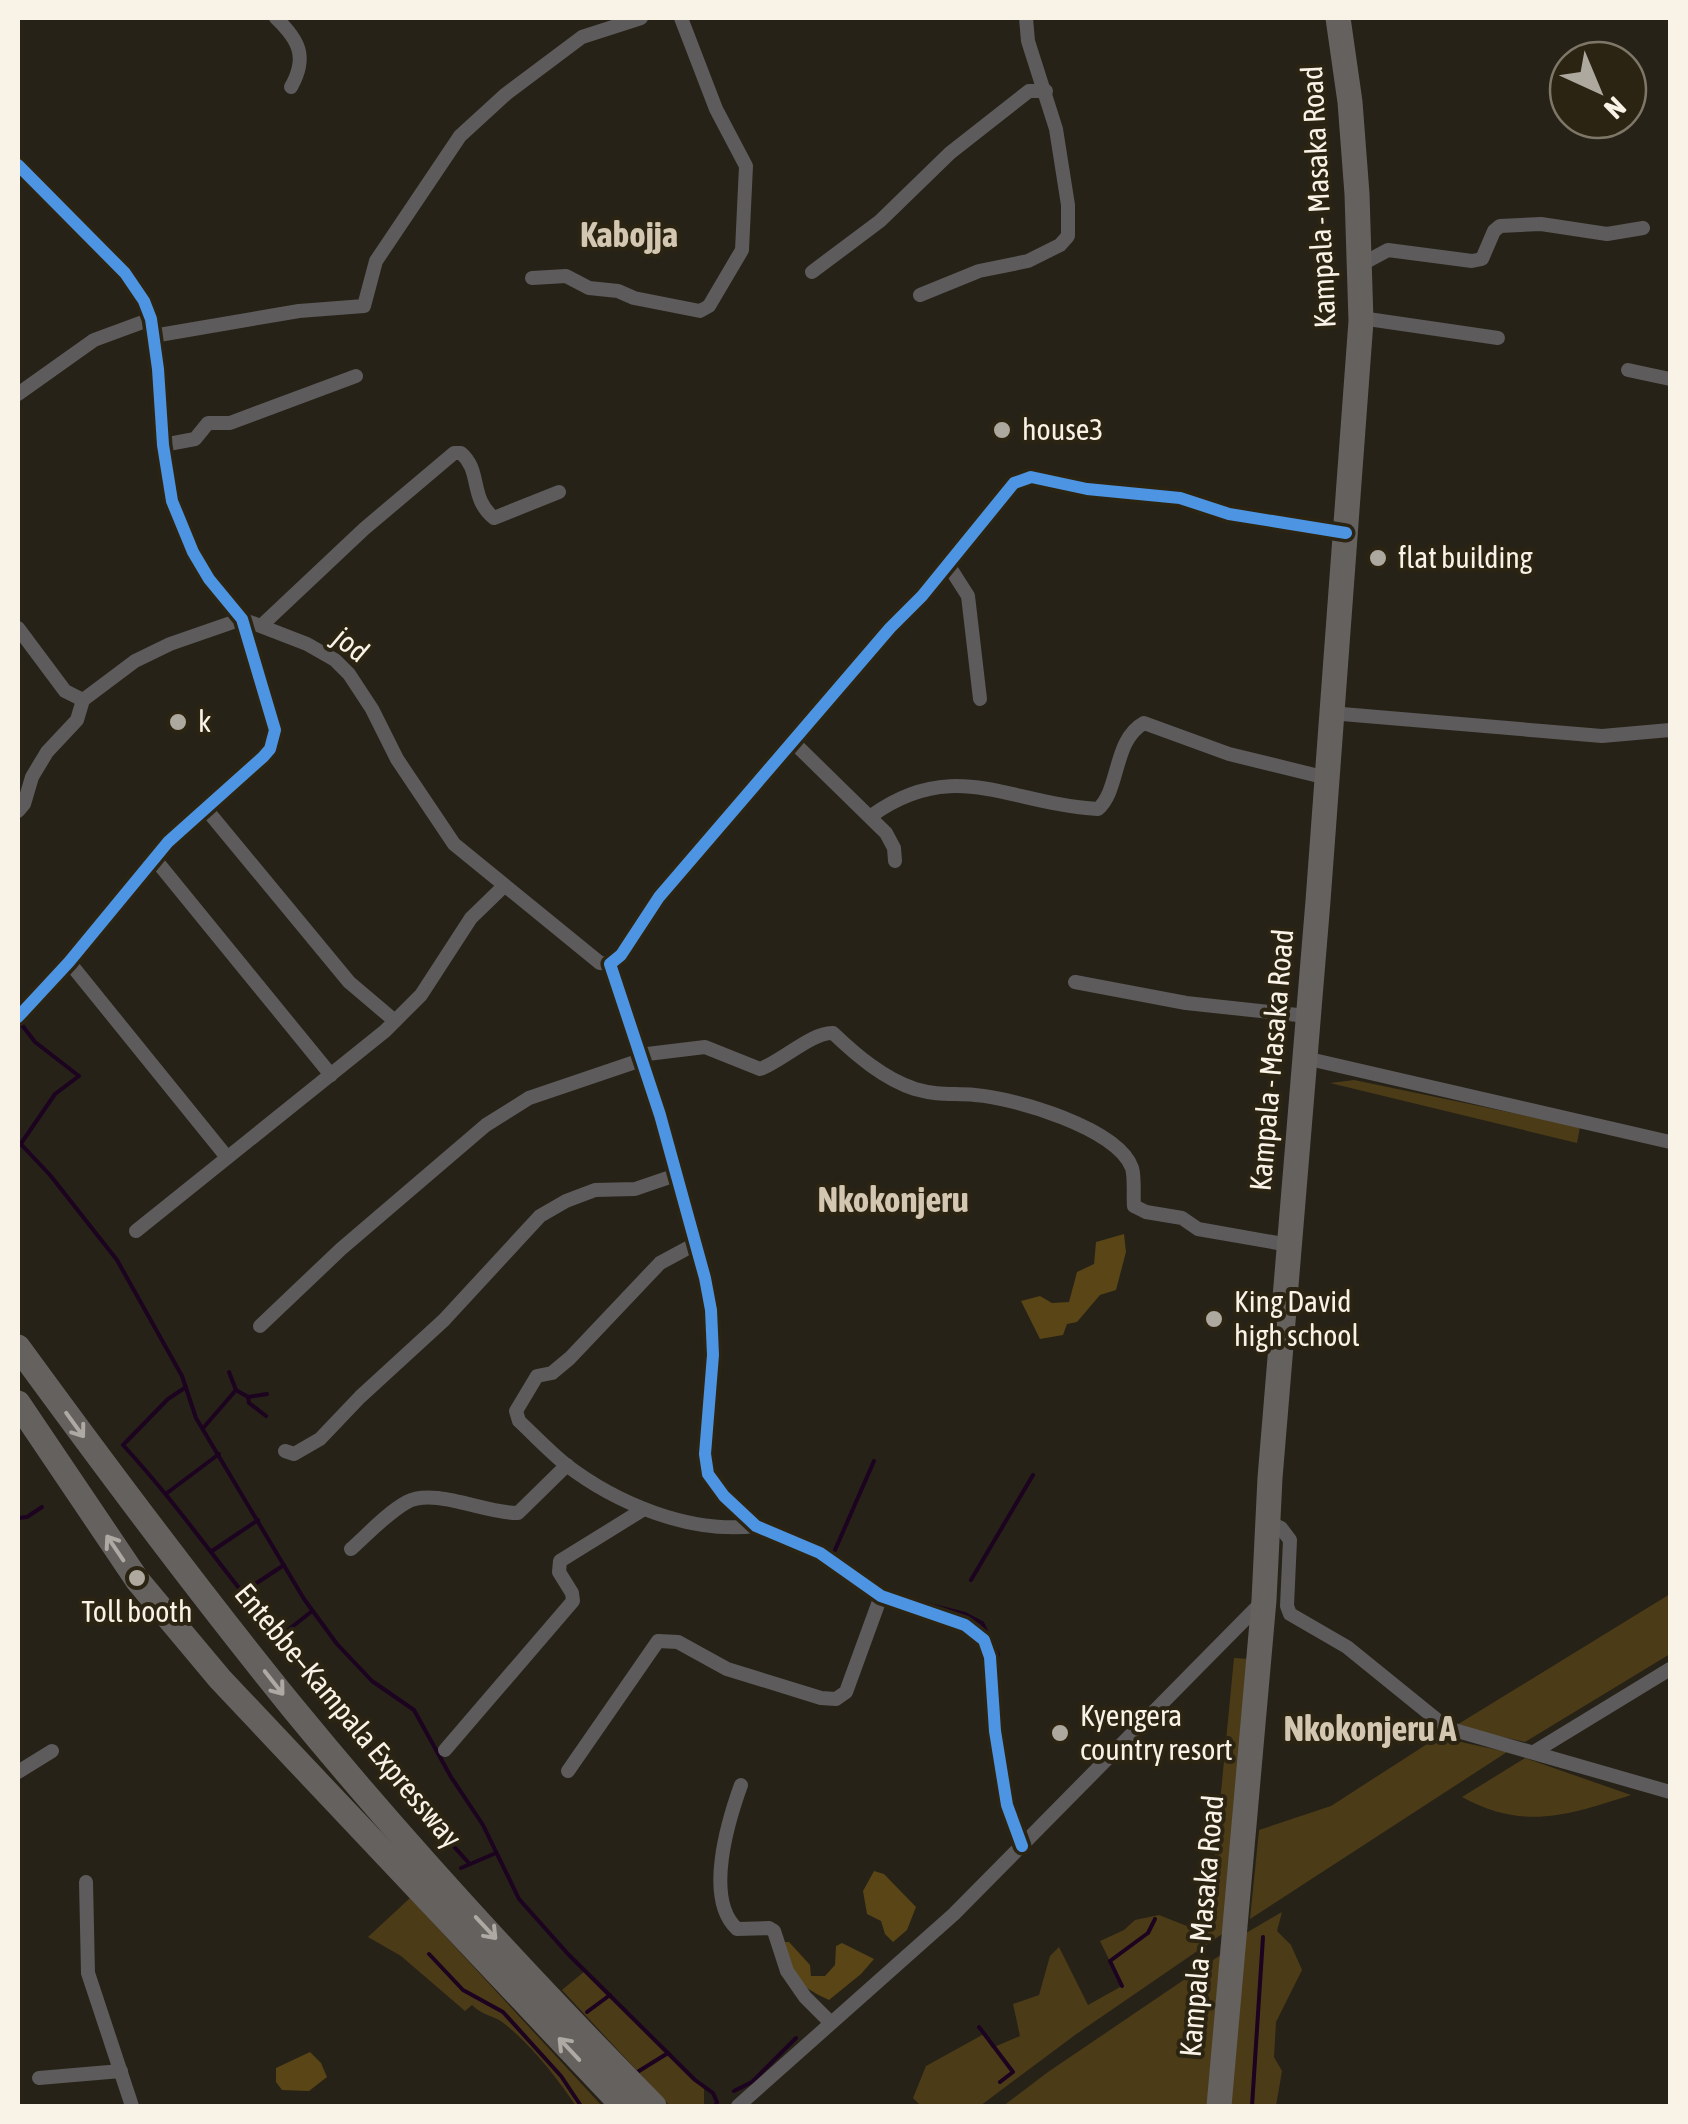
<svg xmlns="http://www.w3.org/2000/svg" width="1688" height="2124" viewBox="0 0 1688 2124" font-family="'Asap Condensed',sans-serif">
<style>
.green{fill:#4c3b17}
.forest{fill:#594515}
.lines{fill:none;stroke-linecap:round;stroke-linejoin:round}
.stream{stroke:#1c0320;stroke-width:4}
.street{stroke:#5d5b5b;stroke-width:14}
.highway{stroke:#65615f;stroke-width:25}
.cycleway-casing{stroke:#2c2412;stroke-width:19}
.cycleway{stroke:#4d94e3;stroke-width:12}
.oneway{stroke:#aeaaa3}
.poi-dot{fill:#aea99f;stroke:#2c2412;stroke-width:4}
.labels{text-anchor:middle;stroke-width:8;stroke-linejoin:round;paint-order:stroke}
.street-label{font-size:30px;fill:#f8f2e7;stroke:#2c2412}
.poi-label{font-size:30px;fill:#f8f2e7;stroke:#2c2412;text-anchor:start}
.quarter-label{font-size:35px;font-weight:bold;fill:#d3c7b2;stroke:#2c2412}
</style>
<rect width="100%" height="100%" fill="#262218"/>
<!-- green -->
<g class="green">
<polygon points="1354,1080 1580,1127 1577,1143 1330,1083"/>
<polygon points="1670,1594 1670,1654 1525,1742 1455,1726"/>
<polygon points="1234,1658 1250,1659 1228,1930 1075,2035 980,2106 921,2106 913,2098 926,2066 984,2034 992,2048 1020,2036 1013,2004 1039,1995 1050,1956 1059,1947 1088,2005 1122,1986 1100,1941 1124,1930 1135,1920 1159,1915 1202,1932 1208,1926"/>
<polygon points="1438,1737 1507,1752 1250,1919 1259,1830 1331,1806"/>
<path d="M1525 1758 1631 1795C1568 1815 1524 1831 1462 1797Z"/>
<path d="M410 1898 602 2106H576C557 2078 533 2047 506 2025 495 2015 484 2017 472 2005L465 2011 401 1956 368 1937Z"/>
<polygon points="1282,1912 1277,1931 1291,1945 1302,1970 1276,2022 1274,2057 1282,2071 1276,2106 1230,2106 1246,1933"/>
<polygon points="1225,1952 1213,2106 1003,2106 1048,2072"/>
<polygon points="585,1971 704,2089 704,2106 670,2106 562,1990"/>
</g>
<!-- forest -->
<g class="forest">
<polygon points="1124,1234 1126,1252 1116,1290 1100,1295 1077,1322 1067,1324 1063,1335 1040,1339 1021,1301 1040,1296 1052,1303 1069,1302 1077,1272 1094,1264 1096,1242"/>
<polygon points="874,1871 884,1874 916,1907 907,1930 893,1942 885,1934 881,1921 867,1914 863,1891"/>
<path d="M785 1942H789L810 1965 811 1976H825L835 1965 836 1946 842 1943 874 1959 861 1974 829 2000C797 1985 790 1977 785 1942Z"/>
<polygon points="310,2052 321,2063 327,2077 309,2091 282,2090 276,2082 276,2068"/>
</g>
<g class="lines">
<!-- stream -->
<g class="stream">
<polyline points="18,1020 35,1042 79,1076 55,1094 20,1145"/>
<polyline points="18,1141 50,1175 117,1260 182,1376 196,1418 304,1599 337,1644 372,1681 414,1710 451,1777 483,1825 519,1899 568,1954 695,2080 713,2093 717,2102 715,2106"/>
<polyline points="229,1372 236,1390"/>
<path d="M186 1387 168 1399 123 1445C172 1498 212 1555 257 1611 325 1696 394 1782 468 1862"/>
<polyline points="248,1397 267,1394"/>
<polyline points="204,1427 236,1390 248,1397 249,1403 266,1416"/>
<polyline points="167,1493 219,1454"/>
<polyline points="18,1518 27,1517 42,1507"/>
<polyline points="835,1550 874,1461"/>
<polyline points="212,1551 258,1520"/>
<polyline points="971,1580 1033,1475"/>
<polyline points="243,1592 284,1565"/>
<polyline points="918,1602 965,1614 982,1623 998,1655"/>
<polyline points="279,1637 311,1612"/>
<polyline points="461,1868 496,1853"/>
<polyline points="429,1954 463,1990 503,2012 561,2076 581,2106"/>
<polyline points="1122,1986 1110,1961 1148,1933 1155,1919"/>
<polyline points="587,2012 610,1995"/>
<polyline points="979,2027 1013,2072 1000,2082"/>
<polyline points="639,2071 668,2053"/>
<polyline points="734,2091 752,2082 796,2038"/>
<polyline points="1252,2106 1263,1937"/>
</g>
<!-- street -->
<g class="street">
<path d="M276 18C299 40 308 57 291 87"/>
<polyline points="18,165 125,273 144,301 151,319 158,369 163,445 172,501 193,552 209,579 242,619 275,730 270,749 263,757 168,842 69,962 18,1017"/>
<polyline points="1360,265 1388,250 1472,261 1482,259 1494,231 1500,226 1541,224 1607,234 1643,228"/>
<polyline points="812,272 880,221 950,153 1029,91 1046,91"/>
<polyline points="532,278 566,276 589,288 618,291 634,298 700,311 709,306 742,250 746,166 716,109 681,18"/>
<polyline points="920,295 979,271 1028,261 1060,245 1068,236 1068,205 1056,129 1028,41 1026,18"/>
<polyline points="1361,318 1498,338"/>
<polyline points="153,336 299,311 364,306 376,261 460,136 506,94 582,37 641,18"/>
<polyline points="1628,370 1670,379"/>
<polyline points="18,394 94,340 151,319"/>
<polyline points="163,445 195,439 208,423 230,423 356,376"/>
<polyline points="947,563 968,596 980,699"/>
<path d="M261 626 364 529 454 453H461C482 471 469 498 494 518L559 492"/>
<polyline points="18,628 65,691 83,700"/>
<polyline points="1330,713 1602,736 1670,730"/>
<polyline points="792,741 886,833 894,848 895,861"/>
<polyline points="206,809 349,982 395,1021"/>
<polyline points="18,811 24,804 32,777 47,752 77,720 83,700 135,661 170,644 242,619 307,644 335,660 349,674 372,709 397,759 454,844 600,963 610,964"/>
<path d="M871 816C954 756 1009 804 1098 809 1120 790 1113 740 1144 723L1229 754 1327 778"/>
<polyline points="154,858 331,1075"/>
<polyline points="69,962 226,1156"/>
<polyline points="610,964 660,1115 705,1278 711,1310 713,1355 705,1454 708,1474 724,1496 756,1526 820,1553 881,1596 965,1625 984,1640 990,1657 995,1731 1007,1805 1022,1846"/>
<polyline points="610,964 621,955 659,897 890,628 922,596 1014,483 1031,477 1087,489 1180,498 1229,514 1346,533"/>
<polyline points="1075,982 1186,1003 1307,1016"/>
<path d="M639 1055 705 1047 760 1069C782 1061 812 1032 833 1033 856 1055 884 1079 915 1089 940 1096 951 1093 975 1095 1014 1098 1118 1128 1132 1168 1135 1178 1133 1195 1134 1206L1146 1212 1182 1218 1198 1229 1289 1245"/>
<polyline points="1305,1058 1670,1142"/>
<polyline points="136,1231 385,1031 421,995 471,918 503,887"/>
<path d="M697 1243 660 1263 570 1358 552 1373 537 1376 516 1411 519 1421C534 1435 549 1451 565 1464 617 1504 690 1534 756 1526"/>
<polyline points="260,1326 341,1249 486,1125 529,1098 641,1060"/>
<polyline points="285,1451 294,1454 320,1439 360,1397 444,1320 540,1216 566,1201 595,1190 635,1189 676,1175"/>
<polyline points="1267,1522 1281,1528 1290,1540 1287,1606 1290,1614 1347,1647 1447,1728 1670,1792"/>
<path d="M351 1549C368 1534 387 1513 407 1502 434 1487 487 1514 518 1513L567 1465"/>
<polyline points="445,1750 573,1601 572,1593 559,1572 560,1561 644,1509"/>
<polyline points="1534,1752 1670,1669"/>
<polyline points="568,1771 658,1641 678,1642 727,1669 821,1698 836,1699 846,1692 881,1596"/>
<polyline points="18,1772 52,1751"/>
<path d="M741 1785C728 1821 704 1899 737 1929L769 1928 774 1931 787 1971 805 1997 830 2022"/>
<polyline points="86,1882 88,1973 132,2106"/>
<polyline points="39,2078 121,2071"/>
<polyline points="738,2106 954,1914 1263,1601"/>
</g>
<!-- highway -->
<g class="highway">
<path d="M18 1347C107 1469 198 1591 293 1708 406 1846 529 1979 654 2106"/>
<polyline points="18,1403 138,1581 220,1679 623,2106"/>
<polyline points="1219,2106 1264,1600 1270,1478 1318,901 1361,321 1357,194 1350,102 1338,18"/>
</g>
<defs>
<g id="cycleway">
<polyline points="18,165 125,273 144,301 151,319 158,369 163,445 172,501 193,552 209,579 242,619 275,730 270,749 263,757 168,842 69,962 18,1017"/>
<polyline points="1022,1846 1007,1805 995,1731 990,1657 984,1640 965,1625 881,1596 820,1553 756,1526 724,1496 708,1474 705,1454 713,1355 711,1310 705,1278 660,1115 610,964 621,955 659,897 890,628 922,596 1014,483 1031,477 1087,489 1180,498 1229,514 1346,533"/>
</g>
</defs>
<!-- cycleway casing -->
<use href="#cycleway" class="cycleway-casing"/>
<!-- cycleway -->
<use href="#cycleway" class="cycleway"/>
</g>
<!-- one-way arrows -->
<defs><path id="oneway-shaft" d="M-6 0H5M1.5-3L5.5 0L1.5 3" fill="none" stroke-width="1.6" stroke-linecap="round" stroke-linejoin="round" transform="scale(2.5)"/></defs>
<g class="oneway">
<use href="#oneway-shaft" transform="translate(75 1425) rotate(54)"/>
<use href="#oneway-shaft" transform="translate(115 1548) rotate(-124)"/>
<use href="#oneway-shaft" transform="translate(274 1683) rotate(52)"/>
<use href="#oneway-shaft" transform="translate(486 1928) rotate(47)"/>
<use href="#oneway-shaft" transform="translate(569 2049) rotate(-133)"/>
</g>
<!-- markers -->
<g class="poi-dot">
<circle cx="1002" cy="430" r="10"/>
<circle cx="1378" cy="558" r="10"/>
<circle cx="178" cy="722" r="10"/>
<circle cx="1214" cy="1319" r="10"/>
<circle cx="137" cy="1578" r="10"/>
<circle cx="1060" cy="1733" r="10"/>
</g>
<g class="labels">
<!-- street labels -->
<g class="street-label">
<text transform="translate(1319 197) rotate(-93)" y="10">Kampala - Masaka Road</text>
<text transform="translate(351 645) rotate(40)" y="10">jod</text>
<text transform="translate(1272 1060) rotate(-85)" y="10">Kampala - Masaka Road</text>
<text transform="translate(348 1716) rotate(50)" y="10">Entebbe–Kampala Expressway</text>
<text transform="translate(1202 1926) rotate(-85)" y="10">Kampala - Masaka Road</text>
</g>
<!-- poi labels -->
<g class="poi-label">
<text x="1022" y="440">house3</text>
<text x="1398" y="568">flat building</text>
<text x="198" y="732">k</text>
<text x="1234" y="1312">King David<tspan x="1234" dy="34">high school</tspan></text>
<text x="137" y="1622" text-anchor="middle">Toll booth</text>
<text x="1080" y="1726">Kyengera<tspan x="1080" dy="34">country resort</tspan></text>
</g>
<!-- quarter labels -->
<g class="quarter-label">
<text x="629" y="247">Kabojja</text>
<text x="893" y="1212">Nkokonjeru</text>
<text x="1370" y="1741">Nkokonjeru A</text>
</g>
</g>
<!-- border -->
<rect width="1688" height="2124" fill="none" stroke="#f8f2e7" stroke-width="40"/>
<!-- north arrow -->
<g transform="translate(1598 90) rotate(136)"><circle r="48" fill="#2c2412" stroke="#7e7667" stroke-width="2.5"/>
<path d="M0-8L18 38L0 25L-18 38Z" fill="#aea99f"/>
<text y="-15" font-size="28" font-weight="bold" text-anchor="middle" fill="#f8f2e7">N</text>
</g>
</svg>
